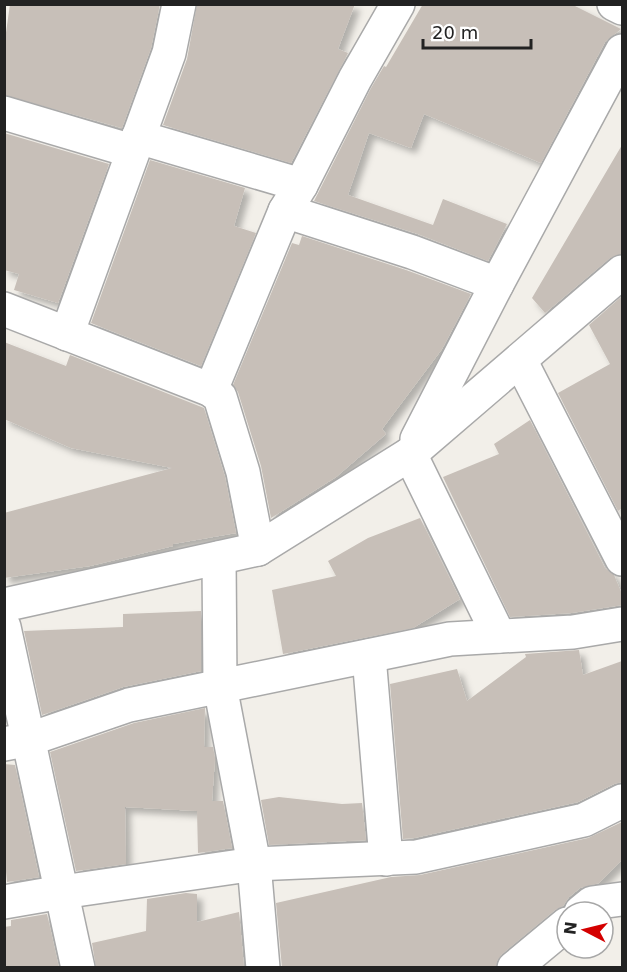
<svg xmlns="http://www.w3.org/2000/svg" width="627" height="972" viewBox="0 0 627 972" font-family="'DejaVu Sans',sans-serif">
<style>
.building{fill:#c7bfb8;filter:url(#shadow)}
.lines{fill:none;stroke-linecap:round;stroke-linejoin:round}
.minor-casing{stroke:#a9a9a9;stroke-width:36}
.tertiary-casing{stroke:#a9a9a9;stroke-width:36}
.minor{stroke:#fff;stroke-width:33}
.tertiary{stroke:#fff;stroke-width:33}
</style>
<defs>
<filter id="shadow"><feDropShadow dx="5.5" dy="5.5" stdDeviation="3" flood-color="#0004"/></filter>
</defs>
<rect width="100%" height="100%" fill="#f2efe9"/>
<!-- building -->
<g class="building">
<polygon points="10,4 160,4 151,48 122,128 4,95 4,47"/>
<polygon points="197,4 355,4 338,49 348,53 291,163 163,125 187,59"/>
<polygon points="423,4 571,4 621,29 605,42 541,163 424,114 411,148 369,133 348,195 433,225 443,199 507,224 488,261 418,234 314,201 371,88 384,66 386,67"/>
<polygon points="4,133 109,164 58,303 14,290 19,274 4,270"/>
<polygon points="622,145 622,254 610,258 545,313 532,298"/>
<polygon points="150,160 245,188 234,226 256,233 201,366 91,323"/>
<polygon points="302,236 406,270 471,294 442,349 382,429 386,434 336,477 271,518 261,466 238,392 233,385 292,243 299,245"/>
<polygon points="622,296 622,508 618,511 558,393 610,364 589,325"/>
<polygon points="4,342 66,366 70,355 204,408 225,477 236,533 173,544 173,546 90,566 4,578 4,513 172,468 71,448 4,419"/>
<polygon points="530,420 605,568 614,575 622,594 622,605 571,613 510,617 443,477 499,454 494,444"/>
<polygon points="420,518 460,599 413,628 283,654 272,590 336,576 328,561 368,538"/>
<polygon points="201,611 201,671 123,687 42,715 24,631 123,627 123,614"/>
<polygon points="579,650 583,675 622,661 622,782 614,784 578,802 414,838 403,839 390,684 457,669 467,701 526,657 525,654"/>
<polygon points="205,708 204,747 213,747 215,758 212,801 223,801 232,848 198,853 197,811 125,807 126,864 76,871 50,752 134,723"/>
<polygon points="4,764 15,765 39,877 7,882 4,851"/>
<polygon points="279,797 342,804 362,803 366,840 269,845 261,800"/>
<polygon points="622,822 622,860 599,883 580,888 569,897 563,906 555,910 502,954 497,961 496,968 282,968 276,903 391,877 420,875 588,838"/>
<polygon points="186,893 197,894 197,922 239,912 244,968 96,968 92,943 146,931 147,899"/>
<polygon points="47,914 59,968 4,968 4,927 11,926 11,920"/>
</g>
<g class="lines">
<defs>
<g id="minor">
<polyline points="614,4 622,8"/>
<polyline points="4,113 132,151"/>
<polyline points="138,137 301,185"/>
<polyline points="285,211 412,252 497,284"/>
<polyline points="4,309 211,390 220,397 243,472 258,549"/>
<polyline points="67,334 169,53 179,4"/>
<polyline points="520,360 622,559"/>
<polyline points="211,390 285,211 301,185 355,79 398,4"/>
<polyline points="410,454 499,636"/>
<polyline points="219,558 220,686 254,864 263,968"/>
<polyline points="4,627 78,968"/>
<polyline points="369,656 386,859"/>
<polyline points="4,744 30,739 129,705 450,639 573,632 622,624"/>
<polyline points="4,902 62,892 254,864 416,857 584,820 622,801"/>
<polyline points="581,912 592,903 622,899"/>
<polyline points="514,968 567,924"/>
</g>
<g id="tertiary">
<polyline points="417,439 497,284 622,51"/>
<polyline points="4,605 258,549 410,454 622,272"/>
</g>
</defs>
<!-- minor casing -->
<use href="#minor" class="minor-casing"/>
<!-- tertiary casing -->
<use href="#tertiary" class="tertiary-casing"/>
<!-- minor -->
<use href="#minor" class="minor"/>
<!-- tertiary -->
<use href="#tertiary" class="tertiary"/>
</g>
<!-- border -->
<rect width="627" height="972" fill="none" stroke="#222222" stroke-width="12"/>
<!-- north arrow -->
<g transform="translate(585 930) rotate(277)"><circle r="28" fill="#ffffff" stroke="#a7a7a7" stroke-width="1.5"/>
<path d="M0-4.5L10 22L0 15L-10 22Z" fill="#d40000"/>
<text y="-9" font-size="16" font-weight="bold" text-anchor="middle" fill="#222222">N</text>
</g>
<!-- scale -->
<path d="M423 39v9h108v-9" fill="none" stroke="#222222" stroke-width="3"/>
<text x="432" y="39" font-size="18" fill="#222222" stroke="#ffffff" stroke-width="4.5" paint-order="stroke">20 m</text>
</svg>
